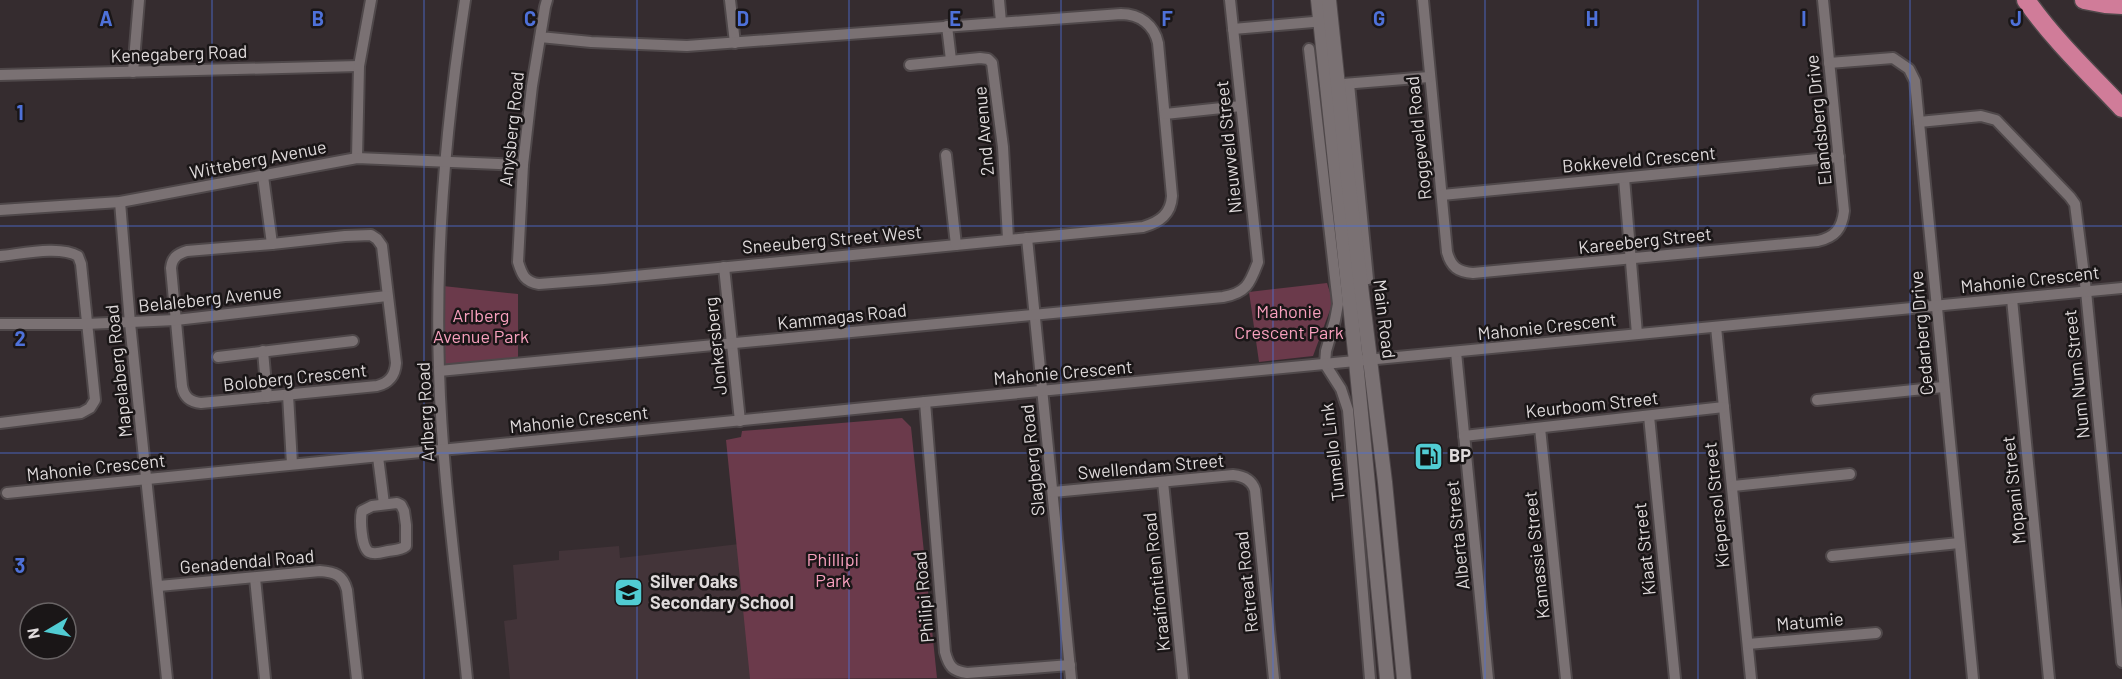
<svg xmlns="http://www.w3.org/2000/svg" width="2122" height="679" viewBox="0 0 2122 679" font-family="Barlow,sans-serif">
<style>
.built{fill:#433439}
.green{fill:#6b3a4b}
.lines{fill:none;stroke-linecap:round;stroke-linejoin:round}
.minor-casing{stroke:#4f484a;stroke-width:14}
.secondary-casing{stroke:#4f484a;stroke-width:16}
.motorway-casing{stroke:#4f484a;stroke-width:21}
.minor{stroke:#7a7173;stroke-width:10}
.secondary{stroke:#7a7173;stroke-width:14}
.motorway{stroke:#d07c99;stroke-width:18}
.grid{fill:none;stroke:#4e71d9;stroke-width:1.5;stroke-opacity:0.55}
.labels{text-anchor:middle;stroke-width:5;stroke-linejoin:round;paint-order:stroke}
.street-label{font-size:18px;fill:#dfdadb;stroke:#1a1617}
.park-label{font-size:18px;fill:#f8a0be;stroke:#1a1617}
.poi-label{font-size:18px;font-weight:bold;fill:#dfdadb;stroke:#1a1617;text-anchor:start}
.grid-label{font-size:20px;text-anchor:middle;font-weight:bold;fill:#4e71d9;stroke:#1a1617;stroke-width:5;stroke-linejoin:round;paint-order:stroke}
</style>
<rect width="100%" height="100%" fill="#352c2f"/>
<!-- built -->
<polygon class="built" points="739,544 751,679 510,679 504,621 517,619 513,565 559,560 559,551 619,546 620,558"/>
<!-- green -->
<g class="green">
<polygon points="1327,283 1333,302 1313,356 1259,362 1249,292"/>
<polygon points="443,286 518,294 518,359 445,367"/>
<polygon points="902,418 911,427 937,678 750,679 726,440 741,437 742,431"/>
</g>
<g class="lines">
<defs>
<g id="minor">
<path d="M465 0C446 123 435 247 439 371 442 474 457 577 467 679"/>
<polyline points="730,0 735,43"/>
<polyline points="999,0 1001,22"/>
<path d="M1423 0 1447 252C1451 267 1458 272 1473 273L1818 241C1835 237 1842 229 1844 211L1823 0"/>
<polyline points="947,26 951,60"/>
<polyline points="1233,29 1325,21"/>
<path d="M540 37 591 42 687 46 1121 14C1140 14 1154 25 1158 43L1172 196C1171 214 1160 222 1143 227L604 279 539 284C525 282 522 275 518 262L523 165 532 86 545 7 547 0"/>
<polyline points="1309,49 1338,304 1335,320 1326,351 1325,364 1341,389 1348,410 1370,679"/>
<polyline points="1829,63 1893,58 1909,69 1915,81 1973,679"/>
<polyline points="910,65 980,58 988,59 992,63 1003,147 1008,239"/>
<polyline points="133,72 139,0"/>
<polyline points="0,75 359,66"/>
<polyline points="1343,84 1429,77"/>
<polyline points="1349,84 1368,279"/>
<polyline points="1165,114 1241,106"/>
<polyline points="1919,122 1981,116 1996,120 2070,197 2075,204 2086,291 2122,662"/>
<polyline points="946,155 956,245"/>
<polyline points="357,158 359,66 371,0"/>
<polyline points="263,176 272,244"/>
<polyline points="1624,178 1637,334"/>
<polyline points="1442,195 1839,157"/>
<polyline points="120,202 130,323 167,679"/>
<polyline points="0,210 120,202 357,158 523,165"/>
<path d="M371 235 377 239 382 246 396 363C395 376 389 383 377 386L201 403C190 402 184 397 182 386L171 268C172 258 177 254 187 251L272 244 345 236Z"/>
<polyline points="1027,238 1071,679"/>
<path d="M0 256C21 254 60 245 78 256L81 264 95 400 90 408 81 413 0 423"/>
<polyline points="724,267 740,421"/>
<polyline points="2012,299 2049,679"/>
<polyline points="0,324 86,324 176,320 387,296"/>
<polyline points="1716,327 1751,679"/>
<polyline points="263,351 267,397"/>
<polyline points="1456,352 1488,679"/>
<polyline points="218,357 353,341"/>
<path d="M439 371 1223 297C1247 293 1250 283 1258 262L1230 0"/>
<polyline points="288,395 292,464"/>
<polyline points="1817,400 1943,387"/>
<path d="M925 402 945 652C949 667 953 671 967 673L1070 665"/>
<polyline points="1649,416 1675,679"/>
<polyline points="1540,428 1566,679"/>
<polyline points="1464,436 1724,407"/>
<polyline points="378,457 384,504"/>
<polyline points="1163,482 1183,679"/>
<polyline points="1733,486 1850,474"/>
<path d="M1053 492 1233 475C1243 476 1252 480 1255 490L1274 679"/>
<polyline points="7,493 925,402 2122,288"/>
<path d="M397 503 401 505 404 511 406 525V546C401 550 395 550 388 551 383 552 375 555 369 552 361 547 360 519 362 511L372 506Z"/>
<polyline points="1832,556 1959,543"/>
<polyline points="255,578 265,679"/>
<path d="M159 586 320 571C335 572 343 575 347 590L357 679"/>
<polyline points="1748,644 1876,633"/>
</g>
<g id="secondary">
<polyline points="1318,0 1356,362 1387,679"/>
<polyline points="1329,0 1347,171 1385,482 1404,679"/>
</g>
<g id="motorway">
<path d="M2026 0C2054 40 2089 73 2122 108"/>
<polyline points="2084,0 2105,4 2122,5"/>
</g>
</defs>
<!-- minor casing -->
<use href="#minor" class="minor-casing"/>
<!-- secondary casing -->
<use href="#secondary" class="secondary-casing"/>
<!-- motorway casing -->
<use href="#motorway" class="motorway-casing"/>
<!-- minor -->
<use href="#minor" class="minor"/>
<!-- secondary -->
<use href="#secondary" class="secondary"/>
<!-- motorway -->
<use href="#motorway" class="motorway"/>
</g>
<!-- grid -->
<path class="grid" d="M212 0V679M424 0V679M637 0V679M849 0V679M1061 0V679M1273 0V679M1485 0V679M1698 0V679M1910 0V679M0 226H2122M0 453H2122"/>
<!-- icons -->
<defs>
<symbol id="fuel-square" viewBox="-11 -11 22 22"><rect x="-9" y="-9" width="18" height="18" rx="4" fill="#51ccd3" stroke="#1a1617"/><path d="M-5.5-6h7V0h2V4h1.3V-2.5L3-4.5l.8-.8L6-3V5H2.5V1h-1V6h-7ZM-4.2-4.7v3.2H.2V-4.7Z" fill="#111"/></symbol>
<symbol id="school-square" viewBox="-11 -11 22 22"><rect x="-9" y="-9" width="18" height="18" rx="4" fill="#51ccd3" stroke="#1a1617"/><path d="M0-5L7-2L0 1L-7-2ZM-4 1L0 2.5L4 1V4Q0 6-4 4Z" fill="#111"/></symbol>
</defs>
<g fill-rule="evenodd">
<use href="#fuel-square" x="1412" y="440" width="33" height="33"/>
<use href="#school-square" x="612" y="576" width="33" height="33"/>
</g>
<g class="labels">
<!-- street labels -->
<g class="street-label">
<text transform="translate(179 54) rotate(-2)" y="6">Kenegaberg Road</text>
<text transform="translate(1819 120) rotate(-96)" y="6">Elandsberg Drive</text>
<text transform="translate(512 129) rotate(-84)" y="6">Anysberg Road</text>
<text transform="translate(984 131) rotate(-95)" y="6">2nd Avenue</text>
<text transform="translate(1419 138) rotate(-96)" y="6">Roggeveld Road</text>
<text transform="translate(1229 147) rotate(-96)" y="6">Nieuwveld Street</text>
<text transform="translate(258 160) rotate(-11)" y="6">Witteberg Avenue</text>
<text transform="translate(1639 160) rotate(-5)" y="6">Bokkeveld Crescent</text>
<text transform="translate(832 240) rotate(-5)" y="6">Sneeuberg Street West</text>
<text transform="translate(1645 241) rotate(-6)" y="6">Kareeberg Street</text>
<text transform="translate(2030 280) rotate(-6)" y="6">Mahonie Crescent</text>
<text transform="translate(210 299) rotate(-6)" y="6">Belaleberg Avenue</text>
<text transform="translate(842 317) rotate(-6)" y="6">Kammagas Road</text>
<text transform="translate(1384 319) rotate(83)" y="6">Main Road</text>
<text transform="translate(1547 327) rotate(-6)" y="6">Mahonie Crescent</text>
<text transform="translate(1922 333) rotate(-95)" y="6">Cedarberg Drive</text>
<text transform="translate(716 346) rotate(-96)" y="6">Jonkersberg</text>
<text transform="translate(119 371) rotate(-96)" y="6">Mapelaberg Road</text>
<text transform="translate(1063 373) rotate(-5)" y="6">Mahonie Crescent</text>
<text transform="translate(2077 374) rotate(-96)" y="6">Num Num Street</text>
<text transform="translate(295 378) rotate(-6)" y="6">Boloberg Crescent</text>
<text transform="translate(1592 405) rotate(-6)" y="6">Keurboom Street</text>
<text transform="translate(426 412) rotate(-93)" y="6">Arlberg Road</text>
<text transform="translate(579 420) rotate(-6)" y="6">Mahonie Crescent</text>
<text transform="translate(1333 452) rotate(-97)" y="6">Tumello Link</text>
<text transform="translate(1033 460) rotate(-96)" y="6">Slagberg Road</text>
<text transform="translate(1151 467) rotate(-5)" y="6">Swellendam Street</text>
<text transform="translate(96 468) rotate(-6)" y="6">Mahonie Crescent</text>
<text transform="translate(2014 490) rotate(-96)" y="6">Mopani Street</text>
<text transform="translate(1717 505) rotate(-96)" y="6">Kiepersol Street</text>
<text transform="translate(1458 535) rotate(-96)" y="6">Alberta Street</text>
<text transform="translate(1645 549) rotate(-96)" y="6">Kiaat Street</text>
<text transform="translate(1537 555) rotate(-96)" y="6">Kamassie Street</text>
<text transform="translate(247 562) rotate(-5)" y="6">Genadendal Road</text>
<text transform="translate(1157 582) rotate(-96)" y="6">Kraaifontien Road</text>
<text transform="translate(1247 582) rotate(-96)" y="6">Retreat Road</text>
<text transform="translate(924 597) rotate(-95)" y="6">Philipi Road</text>
<text transform="translate(1810 622) rotate(-5)" y="6">Matumie</text>
</g>
<!-- park labels -->
<g class="park-label">
<text x="1289" y="318">Mahonie<tspan x="1289" dy="21">Crescent Park</tspan></text>
<text x="481" y="322">Arlberg<tspan x="481" dy="21">Avenue Park</tspan></text>
<text x="833" y="566">Phillipi<tspan x="833" dy="21">Park</tspan></text>
</g>
<!-- poi labels -->
<g class="poi-label">
<text x="1449" y="462">BP</text>
<text x="650" y="588">Silver Oaks<tspan x="650" dy="21">Secondary School</tspan></text>
</g>
</g>
<g class="grid-label">
<text x="106" y="26">A</text>
<text x="318" y="26">B</text>
<text x="530" y="26">C</text>
<text x="743" y="26">D</text>
<text x="955" y="26">E</text>
<text x="1167" y="26">F</text>
<text x="1379" y="26">G</text>
<text x="1592" y="26">H</text>
<text x="1804" y="26">I</text>
<text x="2016" y="26">J</text>
<text x="20" y="120">1</text>
<text x="20" y="346">2</text>
<text x="20" y="573">3</text>
</g>
<!-- north arrow -->
<g transform="translate(48 631) rotate(260)"><circle r="28" fill="#1a1617" stroke="#696465" stroke-width="1.5"/>
<path d="M0-4.5L10 22L0 15L-10 22Z" fill="#51ccd3"/>
<text y="-9" font-size="16" font-weight="bold" text-anchor="middle" fill="#dfdadb">N</text>
</g>
</svg>
